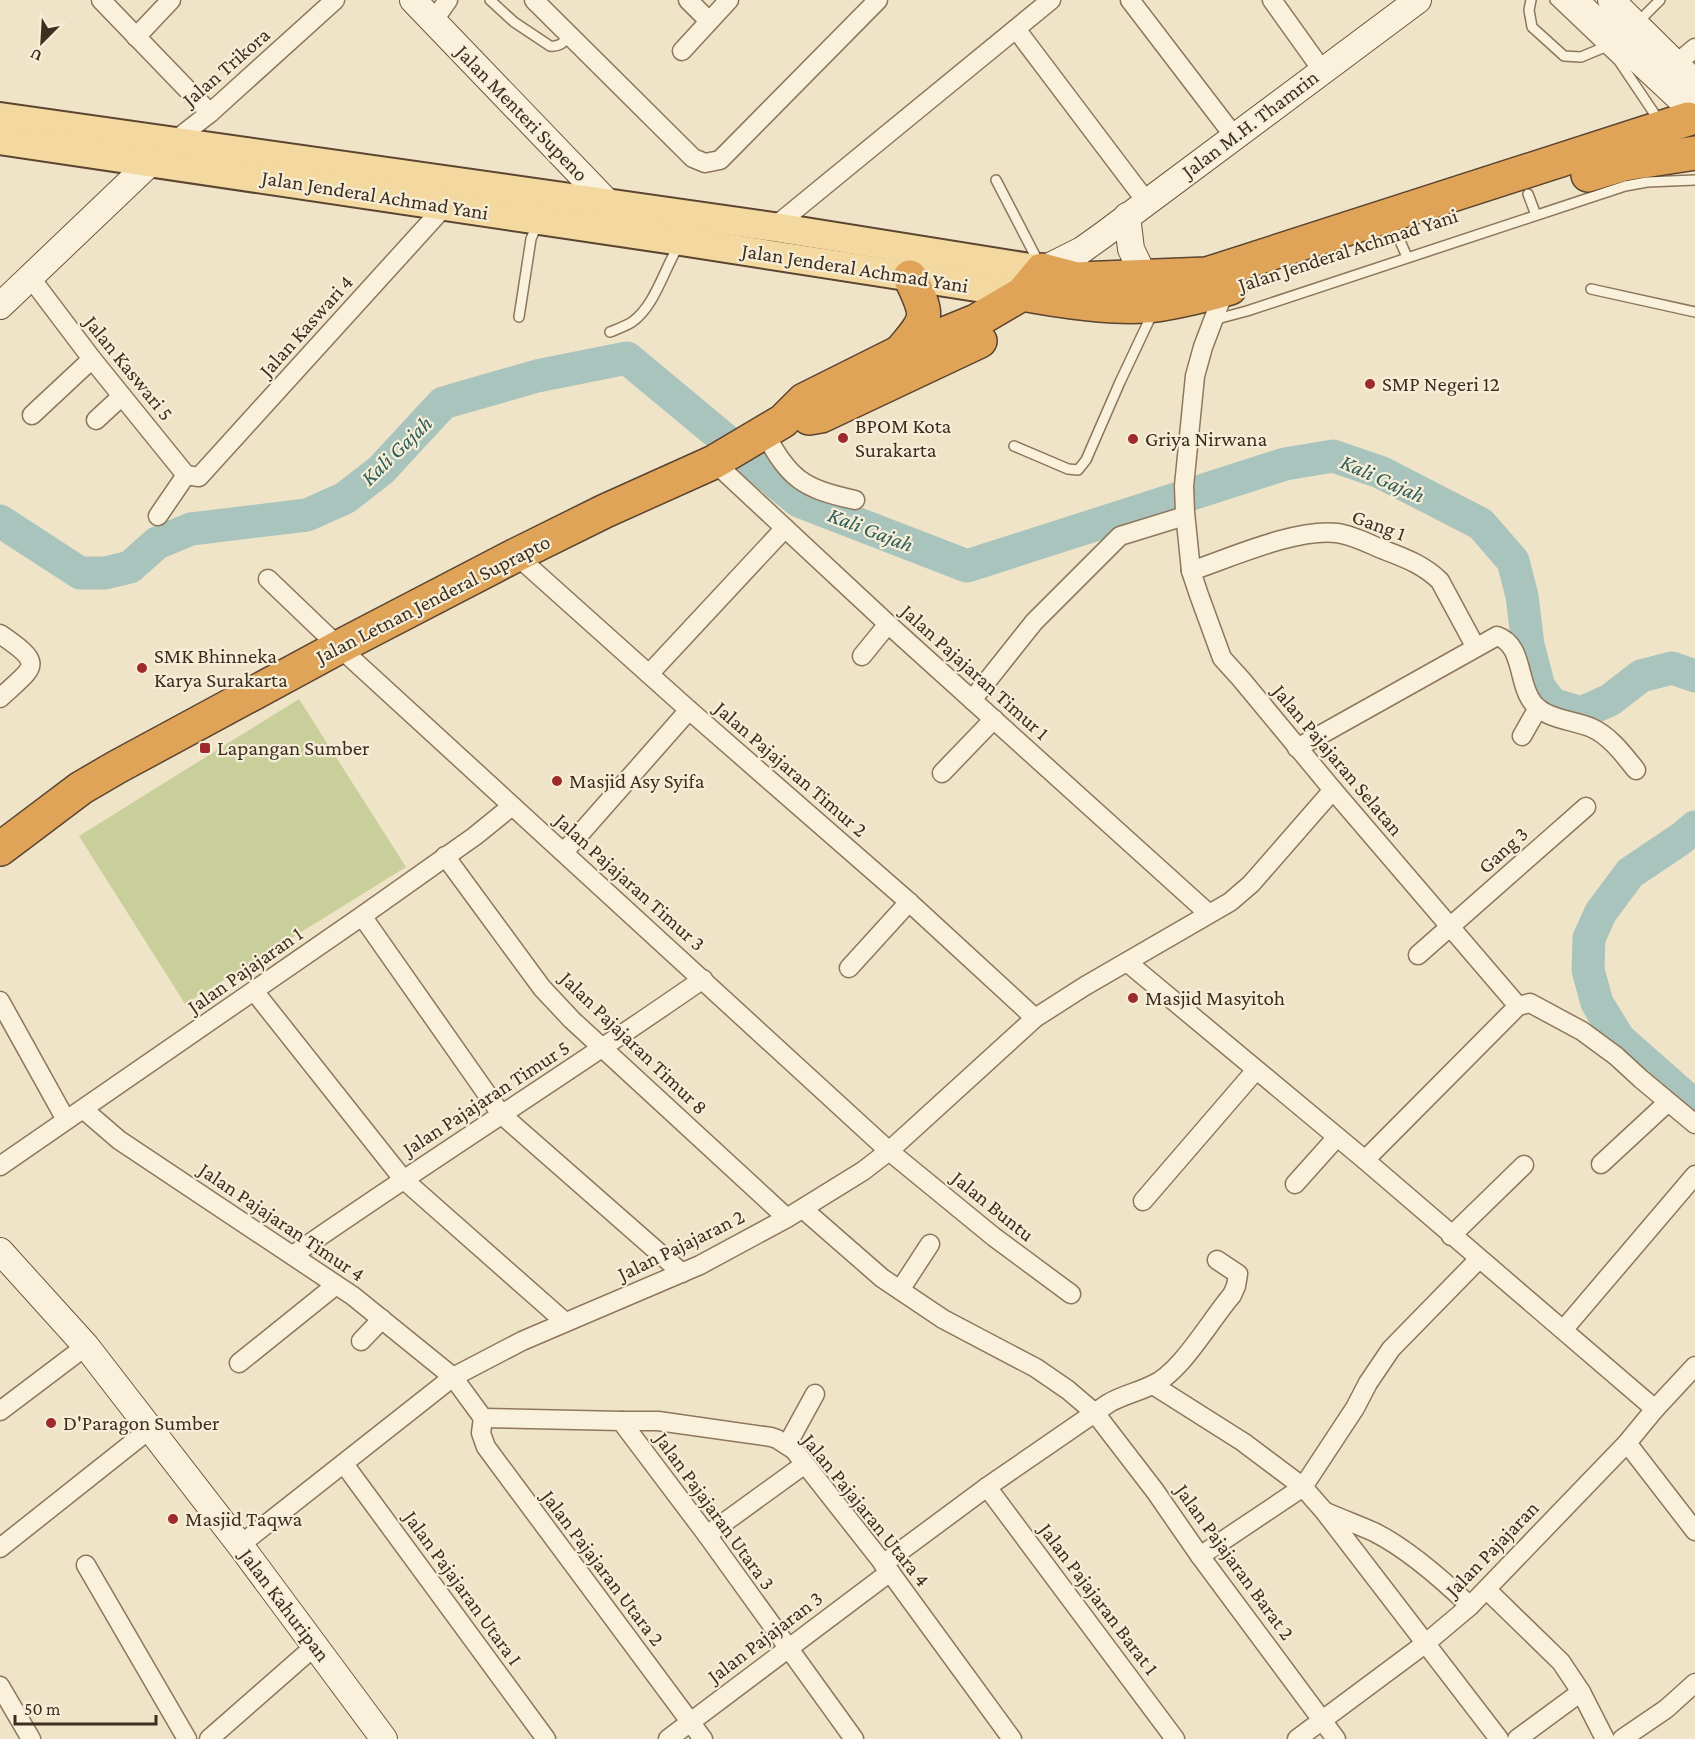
<svg xmlns="http://www.w3.org/2000/svg" width="1695" height="1739" viewBox="0 0 1695 1739" font-family="'Crimson Pro',serif">
<style>
.green{fill:#c9cf9b}
.lines{fill:none;stroke-linecap:round;stroke-linejoin:round}
.river{stroke:#a9c4bc;stroke-width:33}
.lane-casing{stroke:#8d765c;stroke-width:12}
.street-casing{stroke:#8d765c;stroke-width:21}
.secondary-casing{stroke:#6f573f;stroke-width:28}
.primary-casing{stroke:#5b4430;stroke-width:32}
.highway-casing{stroke:#5b4430;stroke-width:36}
.lane{stroke:#faf1dc;stroke-width:9}
.street{stroke:#faf1dc;stroke-width:18}
.secondary{stroke:#faf1dc;stroke-width:26}
.primary{stroke:#f3d9a0;stroke-width:28}
.highway{stroke:#e0a458;stroke-width:33}
.poi-dot{fill:#9e2a2b;stroke:#f7eed8;stroke-width:2}
.labels{text-anchor:middle;stroke-width:4.5;stroke-linejoin:round;paint-order:stroke}
.street-label{font-size:21px;fill:#3d2e20;stroke:#f7eed8}
.poi-label{font-size:21px;fill:#3d2e20;stroke:#f7eed8;text-anchor:start}
.water-label{font-size:22px;font-style:italic;fill:#2f5d5a;stroke:#f7eed8}
</style>
<rect width="100%" height="100%" fill="#f0e4c8"/>
<!-- green -->
<polygon class="green" points="299,699 406,867 185,1004 79,836"/>
<g class="lines">
<!-- river -->
<g class="river">
<polyline points="0,521 80,573 105,573 130,567 157,543 191,529 307,515 345,498 381,470 443,403 537,376 627,358 799,501 967,566 1285,464 1333,456 1380,472 1481,524 1513,561 1522,596 1528,645 1539,687 1552,704 1581,713 1610,700 1641,676 1672,668 1695,676"/>
<polyline points="1695,827 1682,838 1630,873 1601,912 1589,938 1588,970 1597,1003 1619,1039 1695,1106"/>
</g>
<defs>
<g id="lane">
<path d="M490 0 514 22 550 46C560 47 563 43 569 36"/>
<polyline points="1531,0 1529,10 1532,27 1564,56 1581,57 1605,47"/>
<polyline points="1555,0 1619,61 1660,122"/>
<polyline points="1640,20 1660,0"/>
<polyline points="996,180 1040,265"/>
<polyline points="1528,194 1536,215"/>
<polyline points="1397,234 1407,257"/>
<polyline points="1591,289 1695,312"/>
<polyline points="519,317 531,239 538,222"/>
<polyline points="1213,320 1247,311 1625,186 1647,182 1695,180"/>
<path d="M610 332C617 329 626 326 632 322 655 306 664 269 679 245"/>
<polyline points="1014,446 1068,469 1078,470 1086,460 1120,382 1153,312"/>
</g>
<g id="street">
<polyline points="101,0 210,113"/>
<polyline points="534,0 693,158 705,163 720,160 878,0"/>
<polyline points="688,0 709,21"/>
<polyline points="1130,0 1234,136"/>
<polyline points="1272,0 1322,70"/>
<polyline points="434,20 448,0"/>
<polyline points="1016,29 1146,201"/>
<polyline points="136,37 171,0"/>
<polyline points="682,51 729,0"/>
<polyline points="1676,64 1695,48"/>
<polyline points="173,142 210,113 335,0"/>
<polyline points="774,227 1051,0"/>
<polyline points="30,277 92,359 186,475 199,477 445,206"/>
<polyline points="1225,289 1203,347 1195,376 1184,486 1185,512 1191,571 1199,595 1222,658 1241,679 1333,790 1518,1006"/>
<polyline points="32,415 92,359"/>
<polyline points="96,420 122,396"/>
<path d="M764 432C790 479 801 488 855 500"/>
<polyline points="714,462 888,624 1208,913"/>
<polyline points="158,516 186,475"/>
<polyline points="516,555 689,710 909,902 1035,1018"/>
<path d="M1191 571C1230 558 1296 528 1337 533 1353 535 1369 544 1384 550 1405 558 1424 565 1440 581L1475 646"/>
<polyline points="268,579 339,647 889,1151 994,1237 1071,1294"/>
<path d="M0 634C45 665 36 665 0 698"/>
<polyline points="862,656 888,624"/>
<polyline points="649,674 785,528"/>
<polyline points="972,700 1034,622 1120,536 1185,516"/>
<polyline points="1522,736 1538,708"/>
<path d="M1297 748 1497 636C1524 645 1517 683 1533 703 1547 720 1574 720 1592 728 1610 736 1624 755 1636 770"/>
<polyline points="942,773 994,719"/>
<polyline points="564,852 689,710"/>
<polyline points="445,856 542,988 572,1020 787,1218"/>
<polyline points="362,916 501,1114 682,1273"/>
<polyline points="1418,955 1586,807"/>
<polyline points="1127,962 1365,1160 1655,1409"/>
<polyline points="849,968 909,902"/>
<polyline points="254,991 403,1179 565,1322"/>
<polyline points="0,1001 66,1120"/>
<polyline points="83,1109 119,1140 353,1296 453,1377 483,1418"/>
<polyline points="1365,1160 1518,1006 1530,1003 1582,1031 1616,1056 1641,1079 1695,1124"/>
<polyline points="1601,1164 1668,1102"/>
<polyline points="0,1166 362,916 475,836 512,806"/>
<polyline points="1295,1184 1337,1137"/>
<polyline points="1143,1201 1256,1070"/>
<polyline points="803,1209 882,1278 943,1319 1036,1368 1068,1390 1095,1413 1155,1491 1200,1556 1336,1739"/>
<polyline points="1451,1236 1524,1165"/>
<path d="M293 1255C428 1161 568 1073 703 979"/>
<polyline points="900,1290 930,1244"/>
<polyline points="1564,1329 1695,1175"/>
<polyline points="361,1341 382,1319"/>
<polyline points="239,1363 336,1285"/>
<polyline points="1153,1385 1243,1442 1303,1487 1355,1408 1368,1383 1391,1349 1479,1259"/>
<polyline points="0,1411 86,1346"/>
<polyline points="483,1418 621,1421 707,1535 854,1739"/>
<polyline points="483,1418 481,1433 486,1447 703,1739"/>
<polyline points="621,1421 658,1421 771,1437 777,1439 794,1450 890,1572 1012,1739"/>
<polyline points="1627,1443 1695,1531"/>
<polyline points="787,1445 815,1394"/>
<polyline points="344,1464 546,1739"/>
<polyline points="987,1487 1175,1739"/>
<path d="M1326 1512C1342 1519 1358 1525 1374 1532 1406 1548 1444 1581 1470 1606"/>
<polyline points="707,1535 805,1464"/>
<polyline points="240,1545 453,1377 522,1341 700,1265 787,1218 863,1171 889,1151 1035,1018 1085,986 1230,902 1251,884 1333,790"/>
<polyline points="0,1548 150,1429"/>
<polyline points="1200,1556 1303,1487 1324,1511 1499,1739"/>
<path d="M883 1564 987 1487 1109 1403C1123 1395 1138 1392 1152 1385 1181 1373 1211 1319 1232 1295L1236 1286 1238 1274 1217 1260"/>
<polyline points="86,1565 187,1739"/>
<polyline points="1487,1590 1561,1662 1581,1692 1605,1739"/>
<polyline points="0,1686 31,1739"/>
<polyline points="209,1739 315,1646"/>
<polyline points="668,1739 890,1572"/>
<polyline points="1297,1739 1426,1643 1470,1606 1627,1443 1655,1409 1695,1366"/>
<polyline points="1517,1739 1581,1692"/>
<polyline points="1622,1739 1666,1709 1695,1683"/>
</g>
<g id="secondary">
<polyline points="413,0 610,205 613,214"/>
<polyline points="1574,0 1691,109"/>
<polyline points="1611,0 1695,83"/>
<polyline points="1127,216 1131,249 1144,276"/>
<polyline points="1042,270 1082,250 1103,235 1418,0"/>
<polyline points="0,306 151,162"/>
<polyline points="0,1251 86,1346 240,1545 384,1739"/>
</g>
<g id="primary">
<polyline points="0,117 774,227 1042,270"/>
<polyline points="0,140 681,241 1022,294"/>
</g>
<g id="highway">
<polyline points="1588,175 1624,164 1695,153"/>
<path d="M1022 294C1060 301 1119 310 1157 305 1181 301 1207 295 1230 288"/>
<path d="M900 352C929 318 930 318 910 277"/>
<polyline points="809,418 821,416 980,341"/>
<polyline points="0,849 81,788 117,767 339,647 516,555 605,511 714,462 783,421 804,400 900,352 976,321 1022,294 1042,270 1076,279 1207,274 1688,119"/>
</g>
</defs>
<!-- lane casing -->
<use href="#lane" class="lane-casing"/>
<!-- street casing -->
<use href="#street" class="street-casing"/>
<!-- secondary casing -->
<use href="#secondary" class="secondary-casing"/>
<!-- primary casing -->
<use href="#primary" class="primary-casing"/>
<!-- highway casing -->
<use href="#highway" class="highway-casing"/>
<!-- lane -->
<use href="#lane" class="lane"/>
<!-- street -->
<use href="#street" class="street"/>
<!-- secondary -->
<use href="#secondary" class="secondary"/>
<!-- primary -->
<use href="#primary" class="primary"/>
<!-- highway -->
<use href="#highway" class="highway"/>
</g>
<!-- markers -->
<g class="poi-dot">
<circle cx="1370" cy="384" r="6"/>
<circle cx="843" cy="438" r="6"/>
<circle cx="1133" cy="439" r="6"/>
<circle cx="142" cy="668" r="6"/>
<rect x="199" y="742" width="12" height="12" rx="3"/>
<circle cx="557" cy="781" r="6"/>
<circle cx="1133" cy="998" r="6"/>
<circle cx="51" cy="1423" r="6"/>
<circle cx="173" cy="1519" r="6"/>
</g>
<g class="labels">
<!-- street labels -->
<g class="street-label">
<text transform="translate(226 67) rotate(-41)" y="7">Jalan Trikora</text>
<text transform="translate(522 113) rotate(46)" y="7">Jalan Menteri Supeno</text>
<text transform="translate(1250 124) rotate(-37)" y="7">Jalan M.H. Thamrin</text>
<text transform="translate(375 195) rotate(9)" y="7">Jalan Jenderal Achmad Yani</text>
<text transform="translate(1348 250) rotate(-18)" y="7">Jalan Jenderal Achmad Yani</text>
<text transform="translate(855 268) rotate(9)" y="7">Jalan Jenderal Achmad Yani</text>
<text transform="translate(306 326) rotate(-48)" y="7">Jalan Kaswari 4</text>
<text transform="translate(129 368) rotate(51)" y="7">Jalan Kaswari 5</text>
<text transform="translate(1379 525) rotate(20)" y="7">Gang 1</text>
<text transform="translate(433 599) rotate(-27)" y="7">Jalan Letnan Jenderal Suprapto</text>
<text transform="translate(975 672) rotate(42)" y="7">Jalan Pajajaran Timur 1</text>
<text transform="translate(1338 760) rotate(50)" y="7">Jalan Pajajaran Selatan</text>
<text transform="translate(791 769) rotate(41)" y="7">Jalan Pajajaran Timur 2</text>
<text transform="translate(1503 850) rotate(-42)" y="7">Gang 3</text>
<text transform="translate(630 882) rotate(42)" y="7">Jalan Pajajaran Timur 3</text>
<text transform="translate(245 970) rotate(-35)" y="7">Jalan Pajajaran 1</text>
<text transform="translate(634 1043) rotate(44)" y="7">Jalan Pajajaran Timur 8</text>
<text transform="translate(486 1098) rotate(-33)" y="7">Jalan Pajajaran Timur 5</text>
<text transform="translate(993 1206) rotate(39)" y="7">Jalan Buntu</text>
<text transform="translate(282 1222) rotate(34)" y="7">Jalan Pajajaran Timur 4</text>
<text transform="translate(681 1245) rotate(-26)" y="7">Jalan Pajajaran 2</text>
<text transform="translate(866 1510) rotate(51)" y="7">Jalan Pajajaran Utara 4</text>
<text transform="translate(715 1511) rotate(54)" y="7">Jalan Pajajaran Utara 3</text>
<text transform="translate(1492 1549) rotate(-46)" y="7">Jalan Pajajaran</text>
<text transform="translate(1235 1562) rotate(54)" y="7">Jalan Pajajaran Barat 2</text>
<text transform="translate(603 1568) rotate(53)" y="7">Jalan Pajajaran Utara 2</text>
<text transform="translate(463 1588) rotate(54)" y="7">Jalan Pajajaran Utara I</text>
<text transform="translate(1099 1599) rotate(53)" y="7">Jalan Pajajaran Barat 1</text>
<text transform="translate(285 1605) rotate(53)" y="7">Jalan Kahuripan</text>
<text transform="translate(765 1637) rotate(-37)" y="7">Jalan Pajajaran 3</text>
</g>
<!-- poi labels -->
<g class="poi-label">
<text x="1382" y="391">SMP Negeri 12</text>
<text x="855" y="433">BPOM Kota<tspan x="855" dy="24">Surakarta</tspan></text>
<text x="1145" y="446">Griya Nirwana</text>
<text x="154" y="663">SMK Bhinneka<tspan x="154" dy="24">Karya Surakarta</tspan></text>
<text x="217" y="755">Lapangan Sumber</text>
<text x="569" y="788">Masjid Asy Syifa</text>
<text x="1145" y="1005">Masjid Masyitoh</text>
<text x="63" y="1430">D'Paragon Sumber</text>
<text x="185" y="1526">Masjid Taqwa</text>
</g>
<!-- water labels -->
<g class="water-label">
<text transform="translate(396 450) rotate(-44)" y="8">Kali Gajah</text>
<text transform="translate(1383 478) rotate(24)" y="8">Kali Gajah</text>
<text transform="translate(871 529) rotate(21)" y="8">Kali Gajah</text>
</g>
</g>
<!-- north arrow -->
<g transform="translate(42 42) rotate(204)" stroke="#f7eed8" stroke-width="4.5" paint-order="stroke">
<path d="M0-4.5L10 22L0 15L-10 22Z" fill="#3d2e20"/>
<text y="-9" font-size="16" font-weight="bold" text-anchor="middle" fill="#3d2e20">U</text>
</g>
<!-- scale -->
<path d="M15 1715v9h141v-9" fill="none" stroke="#3d2e20" stroke-width="3"/>
<text x="24" y="1715" font-size="18" fill="#3d2e20" stroke="#f7eed8" stroke-width="4.5" paint-order="stroke">50 m</text>
</svg>
